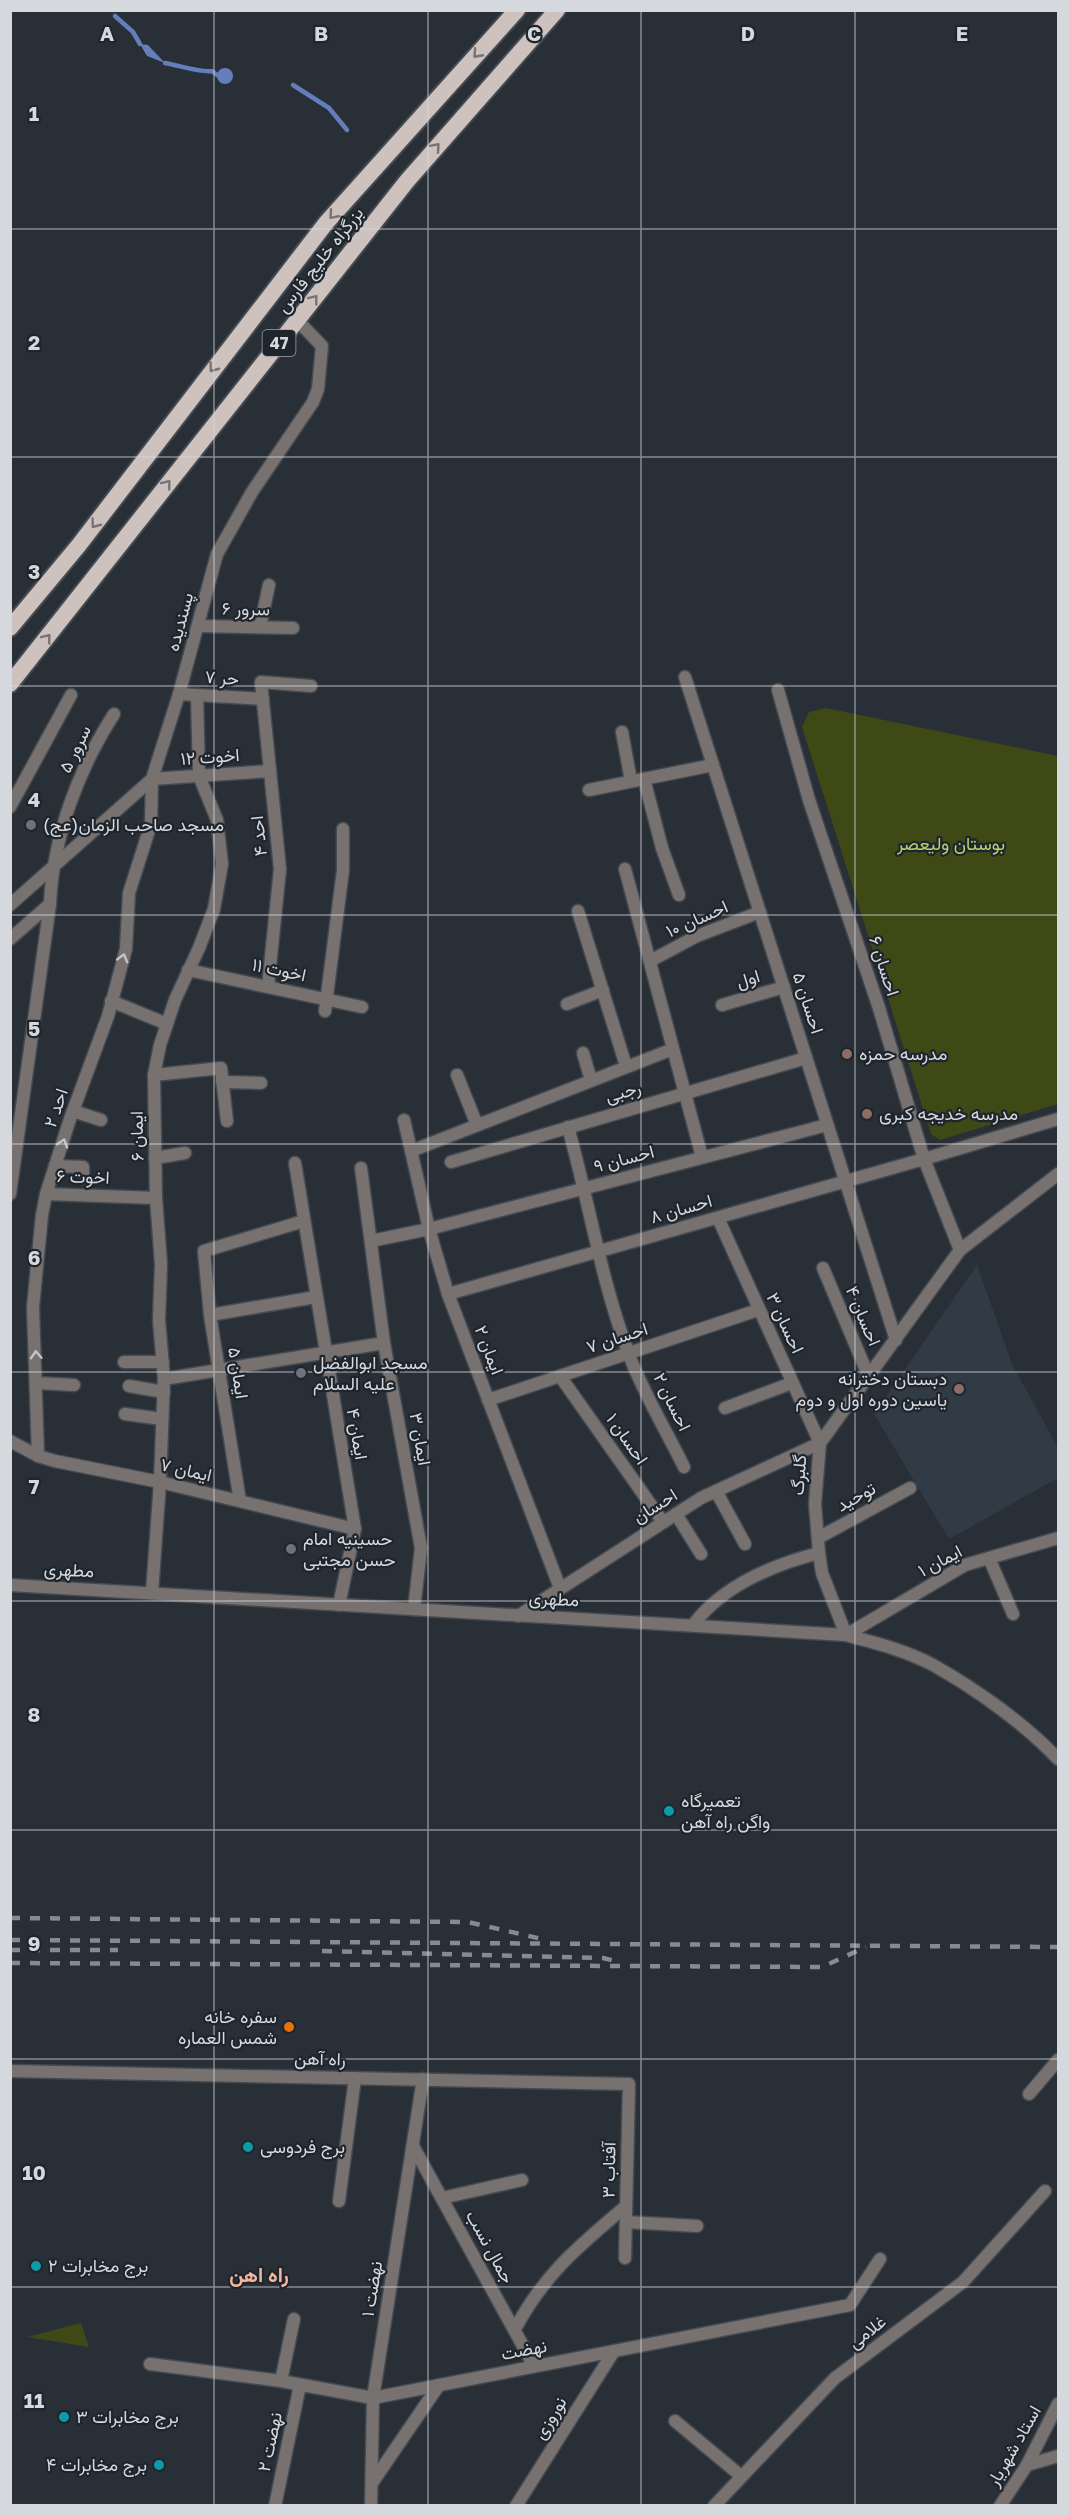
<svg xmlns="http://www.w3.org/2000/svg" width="1069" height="2516" viewBox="0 0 1069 2516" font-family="'Golos Text',Vazirmatn,sans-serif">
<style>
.built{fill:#303b46}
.green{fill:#3e4916}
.water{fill:#637eba}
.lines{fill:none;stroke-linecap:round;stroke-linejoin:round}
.stream{stroke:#637eba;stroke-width:4.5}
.minor-casing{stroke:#454a51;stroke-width:15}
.tertiary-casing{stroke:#454a51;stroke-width:15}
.trunk-casing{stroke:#454a51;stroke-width:20}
.minor{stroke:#777270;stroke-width:12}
.tertiary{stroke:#777270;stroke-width:12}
.trunk{stroke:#cec2bf;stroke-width:16}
.rail{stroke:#868b91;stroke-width:4.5;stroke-dasharray:10 10;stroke-linecap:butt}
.oneway{stroke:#767476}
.oneway2{stroke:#c2c4c8}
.grid{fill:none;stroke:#d5d9de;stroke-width:1.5;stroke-opacity:0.55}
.worship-dot{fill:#6b7280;stroke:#1f252c;stroke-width:2}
.education-dot{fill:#8d6e63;stroke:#1f252c;stroke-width:2}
.culture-dot{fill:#0f9aa8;stroke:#1f252c;stroke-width:2}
.food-dot{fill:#e8710a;stroke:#1f252c;stroke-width:2}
.labels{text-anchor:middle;stroke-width:4.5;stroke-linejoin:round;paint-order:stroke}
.shield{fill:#1f252c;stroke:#9ea3a9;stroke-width:1.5}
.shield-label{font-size:16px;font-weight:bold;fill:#d5d9de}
.street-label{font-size:18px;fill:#d5d9de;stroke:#1f252c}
.poi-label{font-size:18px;fill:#d5d9de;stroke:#1f252c;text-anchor:start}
.park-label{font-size:18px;fill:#b9d270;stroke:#1f252c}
.neighbourhood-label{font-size:20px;font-weight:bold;fill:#f5b89e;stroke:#1f252c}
.grid-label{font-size:20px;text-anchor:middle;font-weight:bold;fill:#d5d9de;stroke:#1f252c;stroke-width:4.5;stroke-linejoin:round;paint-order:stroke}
</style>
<rect width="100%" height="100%" fill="#292f36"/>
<!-- built -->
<polygon class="built" points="977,1265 1012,1364 1058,1448 1058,1478 949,1539 874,1414"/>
<!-- green -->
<g class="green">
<polygon points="826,708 1058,756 1058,1104 940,1140 931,1134 802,727 809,712"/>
<polygon points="81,2323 89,2347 27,2337"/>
</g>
<!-- water -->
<g class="water">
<polygon points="140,44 148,45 165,63 147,56"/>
<circle cx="225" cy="76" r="8"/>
</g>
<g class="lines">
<!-- stream -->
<g class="stream">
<polyline points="115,16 133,32 140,44"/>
<path d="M165 63C178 65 200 73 212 71L217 75"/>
<polyline points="293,85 329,108 347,130"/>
</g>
<defs>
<g id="minor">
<polyline points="198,626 293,628"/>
<polyline points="260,627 269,585"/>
<polyline points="685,677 896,1340"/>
<polyline points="778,690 809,800 879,1008 924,1159 960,1250"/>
<polyline points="179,694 263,699"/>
<polyline points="622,732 631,781"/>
<polyline points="644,779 662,848 679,895"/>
<polyline points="589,790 713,765"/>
<polyline points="10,807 71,695"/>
<polyline points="625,869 702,1157"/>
<polyline points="578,911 626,1066"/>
<polyline points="10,939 50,904"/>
<polyline points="650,961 697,936 760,912"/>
<polyline points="188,970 362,1007"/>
<polyline points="268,986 280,869 261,682 311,686"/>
<polyline points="111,1001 167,1024"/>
<polyline points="567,1004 603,990"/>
<polyline points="722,1005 784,987"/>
<polyline points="325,1011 343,870 343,829"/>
<polyline points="583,1053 591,1080"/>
<polyline points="154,1075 221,1068 227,1121"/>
<polyline points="457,1075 477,1125"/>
<polyline points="222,1082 261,1083"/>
<polyline points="73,1111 101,1120"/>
<polyline points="404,1120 429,1229 448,1294 560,1588"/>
<path d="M568 1127C589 1202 601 1280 628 1352 642 1391 666 1430 684 1467"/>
<polyline points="411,1151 673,1049"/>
<polyline points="155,1158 185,1153"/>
<polyline points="451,1162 806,1058"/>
<polyline points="295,1163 355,1529 339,1605"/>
<polyline points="55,1166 83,1167 83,1178"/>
<polyline points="361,1168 384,1343 421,1548 414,1609"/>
<polyline points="1058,1174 960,1250 820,1443 815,1504 819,1553 822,1573 846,1635 965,1565 1058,1538"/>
<path d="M10 1194 50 904C53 837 78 770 114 714"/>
<polyline points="46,1194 156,1198"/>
<polyline points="371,1241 429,1229 827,1125"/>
<polyline points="823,1268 869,1377"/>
<polyline points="448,1294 924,1159 1058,1119"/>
<polyline points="210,1315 316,1297"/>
<polyline points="124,1362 163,1362"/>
<polyline points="560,1376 663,1522"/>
<polyline points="164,1379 384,1343"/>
<polyline points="37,1383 74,1385"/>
<polyline points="129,1386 164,1392"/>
<polyline points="488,1400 758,1310"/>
<polyline points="725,1408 792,1383"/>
<polyline points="125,1414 162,1419"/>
<polyline points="10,1441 38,1456 55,1461 160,1482 355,1529"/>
<polyline points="38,1456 33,1307 42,1215 46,1194 70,1119 108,1016 126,949 129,893 151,824 152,779 270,771"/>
<polyline points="716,1491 745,1544"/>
<polyline points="240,1501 210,1315 204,1251 304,1221"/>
<polyline points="676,1514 701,1554"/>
<polyline points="818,1538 910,1488"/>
<polyline points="989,1558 1013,1614"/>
<polyline points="152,1593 160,1482 164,1379 159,1320 161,1264 156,1198 154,1075 160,1045 175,1000 199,948 214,909 222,864 217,820 199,776 197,695"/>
<polyline points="518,1616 701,1498 820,1443 718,1218"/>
<path d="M693 1625C723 1585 772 1565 819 1553"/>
<polyline points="10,2071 629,2084 625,2258"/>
<polyline points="1029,2094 1058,2060"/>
<polyline points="413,2146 534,2366"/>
<polyline points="442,2198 522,2180"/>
<polyline points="339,2201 355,2078"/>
<polyline points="626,2222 697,2226"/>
<path d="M515 2329C545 2273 579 2246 626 2206"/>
<polyline points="150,2364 281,2381 373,2398 850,2305 880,2259"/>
<polyline points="281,2381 294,2319"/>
<polyline points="675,2421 741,2476"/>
<polyline points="1027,2465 1058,2456"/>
<polyline points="372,2483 439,2385"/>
<polyline points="275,2506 300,2385"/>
<polyline points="371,2506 373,2398 423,2079"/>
<polyline points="516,2506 614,2351"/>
<polyline points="714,2506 835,2378 963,2282 1045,2191"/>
</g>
<g id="tertiary">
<polyline points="10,905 152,779 179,694 217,554 252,492 313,402 318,389 322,346 297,320"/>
<path d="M10 1585 846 1635C876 1643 907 1651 933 1665 976 1689 1025 1724 1058 1759"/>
<polyline points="1000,2506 1027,2465 1058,2404"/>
</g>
<g id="trunk">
<polyline points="10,628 79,545 326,223 517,10"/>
<polyline points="10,684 407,181 557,10"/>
</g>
</defs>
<!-- minor casing -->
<use href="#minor" class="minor-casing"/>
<!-- tertiary casing -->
<use href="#tertiary" class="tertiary-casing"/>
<!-- trunk casing -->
<use href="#trunk" class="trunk-casing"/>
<!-- minor -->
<use href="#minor" class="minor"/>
<!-- tertiary -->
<use href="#tertiary" class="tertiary"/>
<!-- trunk -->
<use href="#trunk" class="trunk"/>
<!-- rail -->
<g class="rail">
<polyline points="10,1918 468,1922 542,1939"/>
<polyline points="10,1940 1058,1947"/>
<polyline points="10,1950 118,1950"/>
<polyline points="322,1951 603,1958 619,1962"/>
<polyline points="10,1963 822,1967 866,1947"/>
</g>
</g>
<!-- one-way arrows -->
<defs><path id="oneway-chevron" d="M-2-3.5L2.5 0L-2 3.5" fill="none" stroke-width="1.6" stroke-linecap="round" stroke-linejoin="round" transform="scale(1.5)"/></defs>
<g class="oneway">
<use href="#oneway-chevron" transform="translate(477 54) rotate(132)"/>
<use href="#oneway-chevron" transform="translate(436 147) rotate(-49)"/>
<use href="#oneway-chevron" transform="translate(333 215) rotate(131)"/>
<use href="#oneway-chevron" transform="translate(314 299) rotate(-52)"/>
<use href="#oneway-chevron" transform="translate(213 368) rotate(127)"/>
<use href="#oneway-chevron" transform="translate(167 484) rotate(-52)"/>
<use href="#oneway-chevron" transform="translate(95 524) rotate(127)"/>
<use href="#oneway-chevron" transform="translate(47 638) rotate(-52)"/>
</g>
<g class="oneway2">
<use href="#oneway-chevron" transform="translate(123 958) rotate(-75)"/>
<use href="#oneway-chevron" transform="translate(63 1143) rotate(-72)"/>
<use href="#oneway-chevron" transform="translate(36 1355) rotate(-93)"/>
</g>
<!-- grid -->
<path class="grid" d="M214 10V2506M428 10V2506M641 10V2506M855 10V2506M10 229H1058M10 457H1058M10 686H1058M10 915H1058M10 1144H1058M10 1372H1058M10 1601H1058M10 1830H1058M10 2059H1058M10 2287H1058"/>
<!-- markers -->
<g class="worship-dot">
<circle cx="31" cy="825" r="6"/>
<circle cx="301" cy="1373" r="6"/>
<circle cx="291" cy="1549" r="6"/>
</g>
<g class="education-dot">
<circle cx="847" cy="1054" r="6"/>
<circle cx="867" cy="1114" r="6"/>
<circle cx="959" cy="1389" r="6"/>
</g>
<g class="culture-dot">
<circle cx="669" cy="1811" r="6"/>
<circle cx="248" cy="2147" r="6"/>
<circle cx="36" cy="2266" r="6"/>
<circle cx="64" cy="2417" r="6"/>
<circle cx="159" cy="2465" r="6"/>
</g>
<circle class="food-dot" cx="289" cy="2027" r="6"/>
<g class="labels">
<!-- shield labels -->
<rect class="shield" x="262.5" y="330" width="33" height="26" rx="4.5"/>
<g class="shield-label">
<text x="279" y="349">47</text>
</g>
<!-- street labels -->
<g class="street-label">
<text transform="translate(320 260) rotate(-52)" y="6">بزرگراه خلیج فارس</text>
<text transform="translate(246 609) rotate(1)" y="6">سرور ۶</text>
<text transform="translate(180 622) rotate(-75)" y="6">پسندیده</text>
<text transform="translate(222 678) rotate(4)" y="6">حر ۷</text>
<text transform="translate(75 749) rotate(-64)" y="6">سرور ۵</text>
<text transform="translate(210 757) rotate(-4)" y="6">اخوت ۱۲</text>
<text transform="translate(259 836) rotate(-96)" y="6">احد ۴</text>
<text transform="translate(697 919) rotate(-24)" y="6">احسان ۱۰</text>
<text transform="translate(884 966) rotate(72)" y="6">احسان ۶</text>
<text transform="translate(279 970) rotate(12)" y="6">اخوت ۱۱</text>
<text transform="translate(748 979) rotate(-17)" y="6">اول</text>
<text transform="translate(808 1003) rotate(72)" y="6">احسان ۵</text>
<text transform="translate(623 1092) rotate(-16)" y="6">رجبی</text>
<text transform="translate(56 1108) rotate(-71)" y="6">احد ۲</text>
<text transform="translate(137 1136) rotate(-91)" y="6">ایمان ۶</text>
<text transform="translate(624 1159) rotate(-15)" y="6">احسان ۹</text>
<text transform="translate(83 1177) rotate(2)" y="6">اخوت ۶</text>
<text transform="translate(681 1209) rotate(-16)" y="6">احسان ۸</text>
<text transform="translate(863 1316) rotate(67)" y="6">احسان ۴</text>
<text transform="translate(785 1323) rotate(65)" y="6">احسان ۳</text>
<text transform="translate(617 1338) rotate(-18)" y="6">احسان ۷</text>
<text transform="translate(489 1350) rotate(69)" y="6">ایمان ۲</text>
<text transform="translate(238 1373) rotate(81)" y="6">ایمان ۵</text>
<text transform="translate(672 1402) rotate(64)" y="6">احسان ۲</text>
<text transform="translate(357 1434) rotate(80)" y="6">ایمان ۴</text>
<text transform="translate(420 1439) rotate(80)" y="6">ایمان ۳</text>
<text transform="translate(627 1439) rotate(55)" y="6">احسان ۱</text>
<text transform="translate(186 1470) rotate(13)" y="6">ایمان ۷</text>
<text transform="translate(799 1475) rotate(-86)" y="6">گلبرگ</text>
<text transform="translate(856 1497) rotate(-29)" y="6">توحید</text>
<text transform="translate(655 1506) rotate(-32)" y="6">احسان</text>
<text transform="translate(940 1561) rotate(-28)" y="6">ایمان ۱</text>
<text transform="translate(69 1570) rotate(3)" y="6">مطهری</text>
<text transform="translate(554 1599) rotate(3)" y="6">مطهری</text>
<text transform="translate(320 2059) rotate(1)" y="6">راه آهن</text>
<text transform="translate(609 2170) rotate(-89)" y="6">آفتاب ۳</text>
<text transform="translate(490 2247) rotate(61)" y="6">جمال نسب</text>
<text transform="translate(372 2289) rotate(-81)" y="6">نهضت ۱</text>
<text transform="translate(867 2332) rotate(-37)" y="6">غلامی</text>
<text transform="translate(524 2350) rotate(-11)" y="6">نهضت</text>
<text transform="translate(550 2418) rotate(-58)" y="6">نوروزی</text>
<text transform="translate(270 2442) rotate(-78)" y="6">نهضت ۲</text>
<text transform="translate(1014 2446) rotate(-60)" y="6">استاد شهریار</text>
</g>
<!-- poi labels -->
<g class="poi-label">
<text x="43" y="831">مسجد صاحب الزمان(عج)</text>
<text x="859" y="1060">مدرسه حمزه</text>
<text x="879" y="1120">مدرسه خدیجه کبری</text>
<text x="313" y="1369">مسجد ابوالفضل<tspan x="313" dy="21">علیه السلام</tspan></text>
<text x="947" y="1385" text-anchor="end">دبستان دخترانه<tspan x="947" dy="21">یاسین دوره اول و دوم</tspan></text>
<text x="303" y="1545">حسینیه امام<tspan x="303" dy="21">حسن مجتبی</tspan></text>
<text x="681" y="1807">تعمیرگاه<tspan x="681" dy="21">واگن راه آهن</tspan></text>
<text x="277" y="2023" text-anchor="end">سفره خانه<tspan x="277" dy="21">شمس العماره</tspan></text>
<text x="260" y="2153">برج فردوسی</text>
<text x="48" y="2272">برج مخابرات ۲</text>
<text x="76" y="2423">برج مخابرات ۳</text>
<text x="147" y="2471" text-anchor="end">برج مخابرات ۴</text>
</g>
<!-- park labels -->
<g class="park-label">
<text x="951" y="850">بوستان ولیعصر</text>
</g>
<!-- neighbourhood labels -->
<g class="neighbourhood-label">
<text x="259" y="2282">راه اهن</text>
</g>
</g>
<g class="grid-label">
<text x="107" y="41">A</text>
<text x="321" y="41">B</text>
<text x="534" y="41">C</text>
<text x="748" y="41">D</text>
<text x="962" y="41">E</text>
<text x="34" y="121">1</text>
<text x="34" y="350">2</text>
<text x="34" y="579">3</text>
<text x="34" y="807">4</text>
<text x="34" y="1036">5</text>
<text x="34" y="1265">6</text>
<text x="34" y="1494">7</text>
<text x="34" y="1722">8</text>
<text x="34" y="1951">9</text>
<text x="34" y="2180">10</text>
<text x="34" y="2408">11</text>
</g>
<!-- border -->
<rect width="1069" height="2516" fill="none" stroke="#d5d9de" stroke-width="24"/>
</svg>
